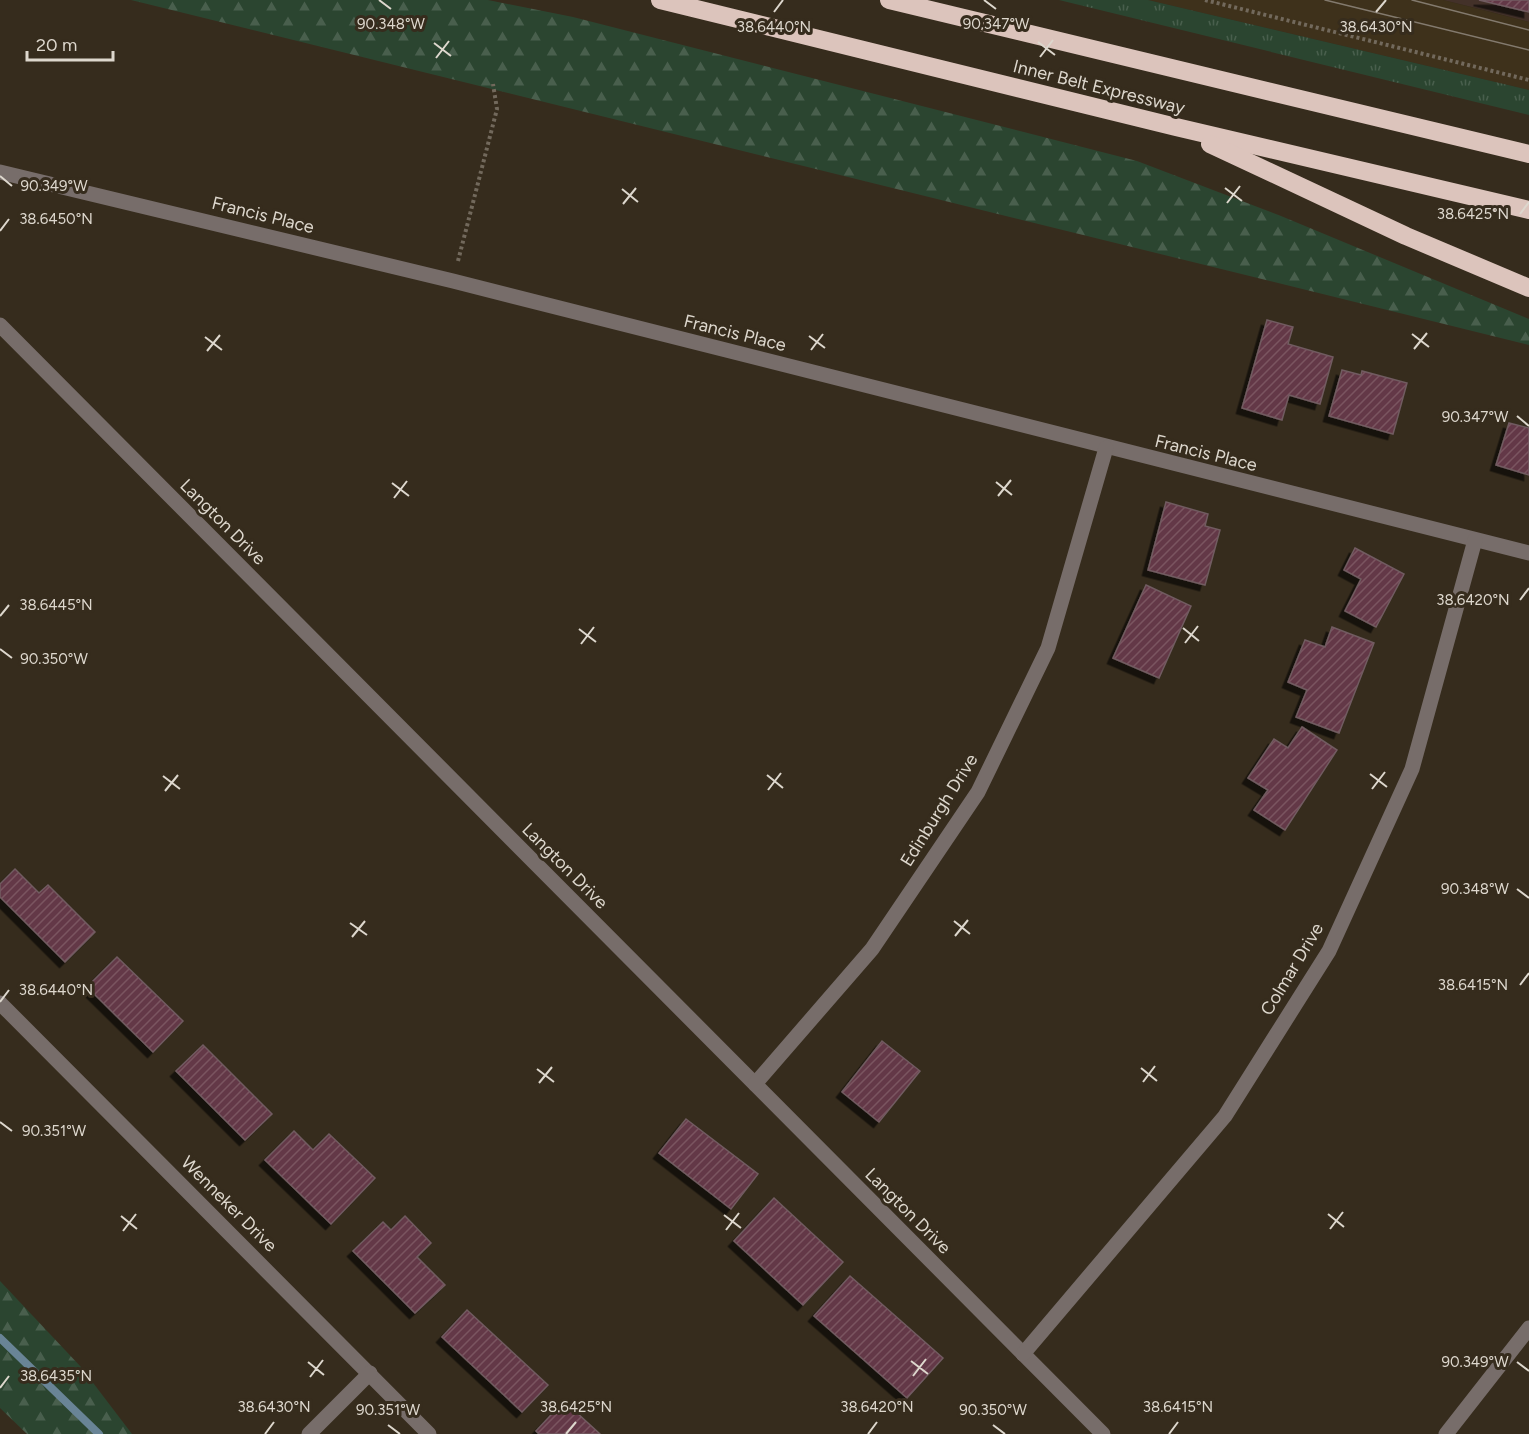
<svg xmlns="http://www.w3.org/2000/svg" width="1529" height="1434" viewBox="0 0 1529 1434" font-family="Figtree,sans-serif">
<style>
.commercial{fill:#433129}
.built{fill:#3e311b}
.grass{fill:url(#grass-tufts)}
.forest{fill:url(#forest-firs)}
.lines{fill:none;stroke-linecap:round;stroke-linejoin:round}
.stream{stroke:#698496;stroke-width:8}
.building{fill:url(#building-hatch);stroke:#715b61;stroke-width:1.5;filter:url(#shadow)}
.path{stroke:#72695c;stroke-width:4;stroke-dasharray:3 3;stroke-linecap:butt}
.minor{stroke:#776d6a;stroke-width:15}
.highway{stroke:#dcc4bc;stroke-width:18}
.tram{stroke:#837a6e;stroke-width:1.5}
.ticks{fill:none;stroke:#ddd7cd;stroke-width:2}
.labels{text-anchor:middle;stroke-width:6;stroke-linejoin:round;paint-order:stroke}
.street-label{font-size:18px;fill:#ddd7cd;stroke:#362c1d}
.ticks-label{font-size:15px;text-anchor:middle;fill:#ddd7cd;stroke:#362c1d;stroke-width:6;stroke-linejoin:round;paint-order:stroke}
</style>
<defs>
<pattern id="grass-tufts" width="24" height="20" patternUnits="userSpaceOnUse" patternTransform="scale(1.5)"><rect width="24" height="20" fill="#2b4530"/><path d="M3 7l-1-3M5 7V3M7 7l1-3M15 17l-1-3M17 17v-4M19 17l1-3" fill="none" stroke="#495f4d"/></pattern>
<pattern id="forest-firs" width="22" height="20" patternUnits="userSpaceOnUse" patternTransform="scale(1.5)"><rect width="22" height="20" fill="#2b4530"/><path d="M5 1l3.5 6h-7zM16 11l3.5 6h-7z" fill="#495f4d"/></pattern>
<pattern id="building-hatch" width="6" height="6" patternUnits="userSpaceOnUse" patternTransform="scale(1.5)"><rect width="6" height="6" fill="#643846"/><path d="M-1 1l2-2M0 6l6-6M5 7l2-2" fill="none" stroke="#7a5460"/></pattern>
<filter id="shadow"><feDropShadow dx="-5.5" dy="5.5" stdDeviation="0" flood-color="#0009"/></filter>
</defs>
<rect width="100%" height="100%" fill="#362c1d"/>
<!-- commercial -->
<polygon class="commercial" points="1443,0 1529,0 1529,22 1488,11"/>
<!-- built -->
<polygon class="built" points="1148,0 1443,0 1529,22 1529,90"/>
<!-- grass -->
<polygon class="grass" points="1059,0 1148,0 1529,90 1529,115"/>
<!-- forest -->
<g class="forest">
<polygon points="131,0 488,0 573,17 1137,161 1281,216 1529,319 1529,345"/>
<polygon points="0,1281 81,1367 132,1434 27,1434 0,1408"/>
</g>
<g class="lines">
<!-- stream -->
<polyline class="stream" points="0,1338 99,1434"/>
</g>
<!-- building -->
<g class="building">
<polygon points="1479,0 1529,0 1529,12"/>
<polygon points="1267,320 1293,327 1288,344 1333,357 1320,404 1289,395 1282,420 1242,408"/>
<polygon points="1342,370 1361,375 1362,371 1407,383 1393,434 1329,416"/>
<polygon points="1509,423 1529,428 1529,475 1496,465"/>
<polygon points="1166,502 1208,514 1205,526 1220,530 1205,585 1148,570"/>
<polygon points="1355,548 1404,574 1376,627 1345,611 1361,579 1344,570"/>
<polygon points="1146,585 1191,606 1159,678 1113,658"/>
<polygon points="1332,627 1374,643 1339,733 1296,717 1307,690 1288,682 1305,640 1325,647"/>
<polygon points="1302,727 1337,750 1285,830 1254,810 1268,790 1248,778 1274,739 1288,748"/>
<polygon points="15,869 39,893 48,885 95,932 65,962 0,897 0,884"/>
<polygon points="117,957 183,1021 153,1052 87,987"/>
<polygon points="882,1041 920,1071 879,1122 842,1092"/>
<polygon points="203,1045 272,1114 245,1140 176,1071"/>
<polygon points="686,1119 758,1174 731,1209 659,1153"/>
<polygon points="294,1131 313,1150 329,1134 375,1178 331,1224 265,1160"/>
<polygon points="774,1198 843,1262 803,1305 734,1241"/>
<polygon points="405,1216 431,1243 417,1257 445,1285 415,1313 353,1251 383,1222 391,1230"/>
<polygon points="850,1276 943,1358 907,1398 814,1316"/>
<polygon points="467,1310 548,1385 522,1412 442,1337"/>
<polygon points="564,1401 600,1434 539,1434 536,1431"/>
</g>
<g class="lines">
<!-- path -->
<g class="path">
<polyline points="1205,0 1529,80"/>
<polyline points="458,261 497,109 493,84"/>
</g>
<!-- minor -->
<g class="minor">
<polyline points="0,172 453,281 1529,553"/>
<polyline points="0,325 1103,1434"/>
<polyline points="0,1003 429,1434"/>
<polyline points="755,1084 872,949 978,792 1048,648 1106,448"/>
<polyline points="1023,1354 1225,1116 1329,951 1412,769 1475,540"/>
<polyline points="309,1434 370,1373"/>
<polyline points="1446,1434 1529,1328"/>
</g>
<!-- highway -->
<g class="highway">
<polyline points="660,0 1176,127 1529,210"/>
<polyline points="889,0 1529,154"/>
<polyline points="1210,144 1406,236 1529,288"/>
</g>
<!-- tram -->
<g class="tram">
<polyline points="1325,0 1529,50"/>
<polyline points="1412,0 1529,30"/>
</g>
</g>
<!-- ticks -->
<path class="ticks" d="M379 0 391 9M984 0 996 9M774 12 783 0M1376 12 1386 0M1038 42 1055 55M434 43 451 56M1040 57 1053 40M436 58 449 41M0 176 12 186M1225 188 1242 201M622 189 638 202M1227 203 1240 186M623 204 636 188M1520 214 1529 202M0 231 9 219M1412 334 1429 347M809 336 825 348M205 337 222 350M1414 349 1427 333M811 350 823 334M207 351 220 335M1517 416 1529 426M996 482 1012 495M392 483 409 496M998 496 1011 480M394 498 407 481M1520 600 1529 588M0 616 9 605M1183 628 1199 641M579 629 596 642M1185 643 1198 626M581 644 594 627M0 649 12 658M1370 774 1387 787M767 775 783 788M163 776 180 789M1372 789 1385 772M768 790 781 773M165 791 178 775M1517 889 1529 898M954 921 970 934M350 923 367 935M955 936 968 920M352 937 365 921M1520 985 1529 973M0 1002 9 990M1141 1068 1157 1081M537 1069 554 1082M1143 1082 1155 1066M539 1083 552 1067M0 1122 12 1131M1328 1214 1344 1227M724 1215 741 1228M121 1216 137 1229M1330 1229 1343 1212M726 1230 739 1213M123 1231 136 1214M911 1361 928 1374M308 1362 324 1375M1517 1362 1529 1371M913 1376 926 1359M310 1377 323 1360M0 1388 9 1376M388 1425 400 1434M993 1425 1005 1434M265 1434 274 1422M566 1434 576 1422M868 1434 877 1422M1169 1434 1178 1422"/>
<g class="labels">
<!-- street labels -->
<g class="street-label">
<text transform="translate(1099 87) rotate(14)" y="6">Inner Belt Expressway</text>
<text transform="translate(263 215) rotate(14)" y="6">Francis Place</text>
<text transform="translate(735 333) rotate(14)" y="6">Francis Place</text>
<text transform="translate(1206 453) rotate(14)" y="6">Francis Place</text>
<text transform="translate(223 522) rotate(45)" y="6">Langton Drive</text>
<text transform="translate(939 810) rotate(-58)" y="6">Edinburgh Drive</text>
<text transform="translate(565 866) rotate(45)" y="6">Langton Drive</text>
<text transform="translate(1292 969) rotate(-59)" y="6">Colmar Drive</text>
<text transform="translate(229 1204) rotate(45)" y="6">Wenneker Drive</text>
<text transform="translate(908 1211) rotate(45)" y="6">Langton Drive</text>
</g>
</g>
<g class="ticks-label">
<text x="391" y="29">90.348°W</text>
<text x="996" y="29">90.347°W</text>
<text x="774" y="32">38.6440°N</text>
<text x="1376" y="32">38.6430°N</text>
<text x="54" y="191">90.349°W</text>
<text x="1473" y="219">38.6425°N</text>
<text x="56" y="224">38.6450°N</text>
<text x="1475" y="422">90.347°W</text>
<text x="1473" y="605">38.6420°N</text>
<text x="56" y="610">38.6445°N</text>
<text x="54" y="664">90.350°W</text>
<text x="1475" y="894">90.348°W</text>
<text x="1473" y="990">38.6415°N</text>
<text x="56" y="995">38.6440°N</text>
<text x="54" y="1136">90.351°W</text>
<text x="1475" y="1367">90.349°W</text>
<text x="56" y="1381">38.6435°N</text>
<text x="274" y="1412">38.6430°N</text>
<text x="576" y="1412">38.6425°N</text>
<text x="877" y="1412">38.6420°N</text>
<text x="1178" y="1412">38.6415°N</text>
<text x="388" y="1415">90.351°W</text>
<text x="993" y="1415">90.350°W</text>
</g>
<!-- scale -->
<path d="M27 51v9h86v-9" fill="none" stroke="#ddd7cd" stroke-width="3"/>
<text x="36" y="51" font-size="18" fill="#ddd7cd" stroke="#362c1d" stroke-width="4.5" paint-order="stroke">20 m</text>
</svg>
